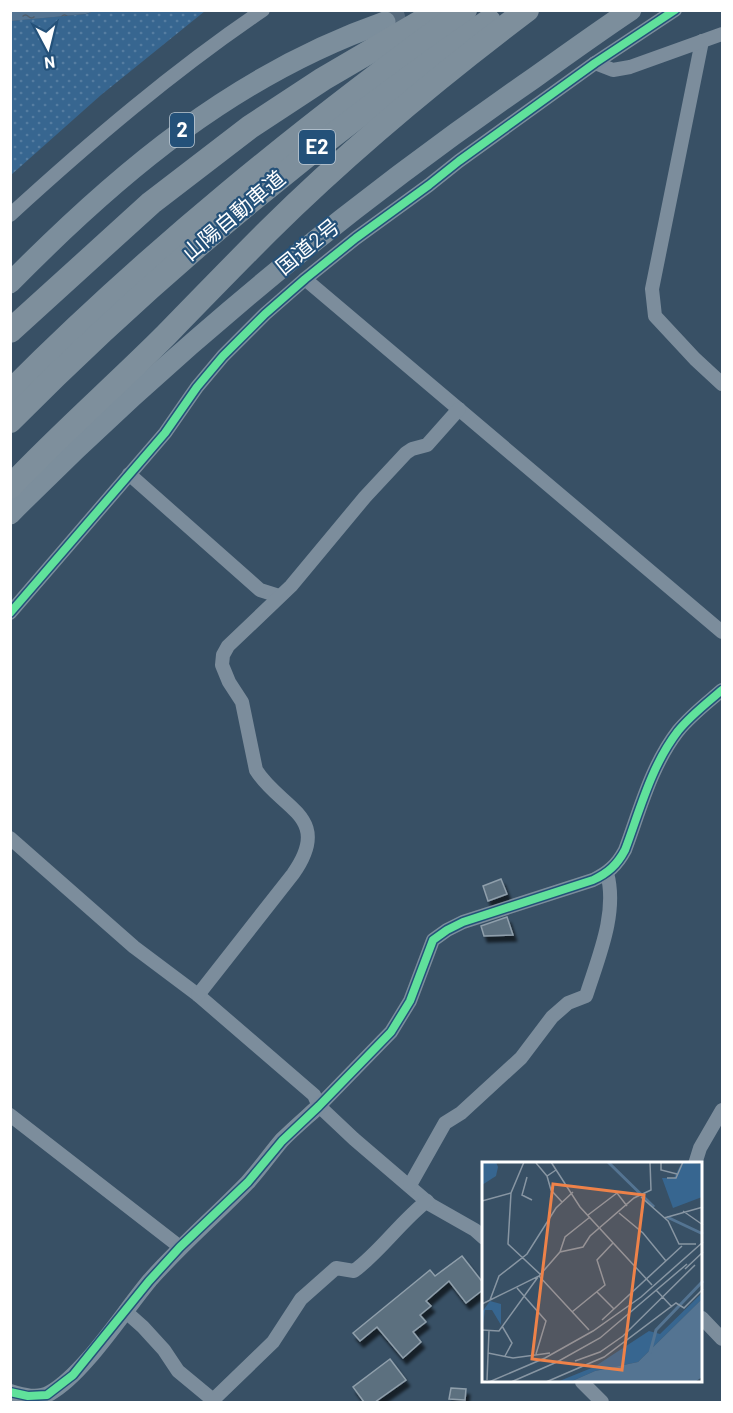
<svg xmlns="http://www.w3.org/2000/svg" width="733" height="1413" viewBox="0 0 733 1413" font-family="Barlow,'Noto Sans JP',sans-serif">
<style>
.grass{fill:url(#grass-dots)}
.water{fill:url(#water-ripples)}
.building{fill:#5c6f7f;stroke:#8f9fab;stroke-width:1.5;filter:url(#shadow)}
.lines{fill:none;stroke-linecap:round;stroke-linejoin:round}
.trunk-tunnel{stroke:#566a7c;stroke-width:21;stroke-dasharray:21 10;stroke-linecap:butt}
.minor{stroke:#7c8d9c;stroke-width:14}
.tertiary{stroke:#7c8d9c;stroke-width:16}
.trunk{stroke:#7c8e9c;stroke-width:21}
.motorway{stroke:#7e8f9c;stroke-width:24}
.cycleway-casing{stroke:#245179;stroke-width:11}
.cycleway{stroke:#60e19b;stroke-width:8}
.labels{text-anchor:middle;stroke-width:4.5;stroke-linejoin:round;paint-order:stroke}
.shield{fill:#245179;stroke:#bdcbd7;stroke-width:1.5}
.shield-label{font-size:20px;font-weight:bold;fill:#fff}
.street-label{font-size:21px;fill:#fff;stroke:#245179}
.inset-river{fill:none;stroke:#547492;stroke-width:3}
.inset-road{fill:none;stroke:#8896a3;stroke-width:1.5}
.view{fill:#ee8249;fill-opacity:0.15;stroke:#ee8249;stroke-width:3}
.inset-edge{fill:none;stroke:#fff;stroke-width:3}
</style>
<defs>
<pattern id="grass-dots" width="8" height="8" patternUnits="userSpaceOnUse" patternTransform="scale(1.5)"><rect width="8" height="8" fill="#376690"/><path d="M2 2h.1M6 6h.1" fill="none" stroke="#557da1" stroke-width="1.8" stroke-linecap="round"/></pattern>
<pattern id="water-ripples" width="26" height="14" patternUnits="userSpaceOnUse" patternTransform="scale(1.5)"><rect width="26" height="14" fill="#547492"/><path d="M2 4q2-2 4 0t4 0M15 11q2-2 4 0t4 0" fill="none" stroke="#505e6c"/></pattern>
<filter id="shadow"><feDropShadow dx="3.5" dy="6" stdDeviation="1.5" flood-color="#0009"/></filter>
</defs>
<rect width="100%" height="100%" fill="#385065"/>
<!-- grass -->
<polygon class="grass" points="94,11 205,11 101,95 11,175 10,21 86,14"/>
<!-- water -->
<polygon class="water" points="10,11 11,10 94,11 86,14 11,21"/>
<!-- building -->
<g class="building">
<polygon points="501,879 507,894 488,901 483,886"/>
<polygon points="507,917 513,935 484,936 481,926"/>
<polygon points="462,1256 484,1284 484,1289 466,1303 449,1281 426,1301 431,1306 420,1315 426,1322 413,1332 421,1342 403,1358 377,1327 360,1341 353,1333 430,1270 435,1276"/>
<polygon points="390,1359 406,1380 375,1402 364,1402 353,1387"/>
<polygon points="451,1388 466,1389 465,1400 449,1399"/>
</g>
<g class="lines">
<!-- trunk-tunnel -->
<polyline class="trunk-tunnel" points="385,22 426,10"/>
<!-- minor -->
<g class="minor">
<polyline points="702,41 652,289 655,316 695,359 722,384"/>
<polyline points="595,63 613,70 630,67 722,34"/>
<path d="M10 215C91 141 173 71 263 10"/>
<polyline points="305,279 722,632"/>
<polyline points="129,474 260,590 279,596"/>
<polyline points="10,613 165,433 197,387 223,356 265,314 305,279 356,238 429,185 459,161 595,63 675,10"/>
<polyline points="10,838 134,947 198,995 314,1095 319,1106 354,1139 431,1205 475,1230 484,1238"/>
<path d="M198 995 293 874C334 816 280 809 256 770L242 702 229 682 222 665 223 655 228 646 291 586 365 497 406 453 412 449 427 445 459 409"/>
<path d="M319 1106 391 1032 410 1001 433 940 447 930 463 922 593 880C608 873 617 865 625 850 640 810 651 766 678 731 691 715 707 703 722 690"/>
<polyline points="10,1115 180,1247"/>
<polyline points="695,1164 700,1148 722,1110"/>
<path d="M410 1185 445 1123 461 1113 521 1058 552 1017 568 1003 586 996C598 958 618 913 607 873"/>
<path d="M125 1311 143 1327 164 1350 178 1371 213 1400 273 1342 301 1299 336 1268 354 1271C381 1251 400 1222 427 1201"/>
<polyline points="702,1318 722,1339"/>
<polyline points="582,1382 602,1402"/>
</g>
<!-- tertiary -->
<path class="tertiary" d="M10 1392C23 1396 38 1400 50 1393 84 1374 124 1311 150 1280 181 1245 215 1216 247 1183 260 1169 270 1154 282 1140 294 1128 307 1117 319 1106"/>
<!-- trunk -->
<g class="trunk">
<path d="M10 283C119 172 236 74 385 22"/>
<path d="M10 514C170 353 347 207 534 78 566 55 598 32 631 10"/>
</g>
<!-- motorway -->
<g class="motorway">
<polyline points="10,331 151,203 250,127 323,79 441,10"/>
<path d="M10 392C150 251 304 127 465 10"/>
<path d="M10 421C157 273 318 139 489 21"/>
<path d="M10 487C60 434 115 386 166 335 200 300 234 265 268 231 348 152 437 78 527 10"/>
</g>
<defs>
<g id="cycleway">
<polyline points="10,613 165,433 197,387 223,356 265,314 305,279 356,238 429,185 459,161 595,63 675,10"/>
<path d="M10 1392 28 1396 47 1395 73 1375 149 1281 180 1247 248 1182 282 1141 319 1106 391 1032 410 1001 433 940 447 930 463 922 593 880C608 873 617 865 625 850 640 810 651 766 678 731 691 715 707 703 722 690"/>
</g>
</defs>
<!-- cycleway casing -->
<use href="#cycleway" class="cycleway-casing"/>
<!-- cycleway -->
<use href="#cycleway" class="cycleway"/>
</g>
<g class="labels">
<!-- shield labels -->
<g class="shield">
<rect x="170" y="113" width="24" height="34" rx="4.5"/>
<rect x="299" y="130" width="36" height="34" rx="4.5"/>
</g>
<g class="shield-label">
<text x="182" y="137">2</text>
<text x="317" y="154">E2</text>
</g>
<!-- street labels -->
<g class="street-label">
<text transform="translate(234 216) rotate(-40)" y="7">山陽自動車道</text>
<text transform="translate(308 247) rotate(-39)" y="7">国道2号</text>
</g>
</g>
<!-- overview -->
<g transform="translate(482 1162)">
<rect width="220" height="220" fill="#385065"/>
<path d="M220 131V137L156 200 113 209 88 220H75L112 205 167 169 178 172Z" fill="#376690"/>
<path d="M0 0H14L16 5 14 14 0 23ZM200 0 220 2V35L191 46 180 16H192ZM8 139 19 142V163L10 148H3L1 163 0 150Z" fill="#376690"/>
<path d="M220 137V215L213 220H88L113 209 156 200Z" fill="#547492"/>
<path class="inset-river" d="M126 0 172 45M185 55 221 72M168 191 174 168 221 119"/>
<path class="inset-road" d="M42 0 29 31 26 82 59 113M69 0 98 45 170 123M179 0V8L195 12M54 1 65 14 74 8M65 14 69 28 80 40M45 15 40 33 50 38M185 16H194L201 0M159 35 186 59 197 82H214M0 39 29 31M201 49 221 63M137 51 161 71 184 99M106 53 135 31 145 44M182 56 221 45M78 90 83 75 108 55M203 107 221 90M57 114 107 168M35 126 64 159 54 192M174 128 190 145M115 130 132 147M8 138 17 114 45 92 74 46 91 30M0 142 57 114 78 90 101 85 108 74 152 36 169 28 168 0M90 150 123 123 115 98 131 81M120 158 200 84M20 164 30 181 23 194M0 168 17 169 56 115M6 191 31 196 68 191M93 199 118 190 141 174 213 103M5 218 7 169M7 220 63 196 111 169 159 135 221 80M29 220 75 200 118 176 205 102M64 220 122 195 194 141 202 146 221 127"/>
<path class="view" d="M71 22 162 33 140 208 50 197Z"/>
<rect width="220" height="220" class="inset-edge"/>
</g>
<!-- border -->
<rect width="733" height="1413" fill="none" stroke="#ffffff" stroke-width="24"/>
<!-- north arrow -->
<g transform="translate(48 48) rotate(173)" stroke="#245179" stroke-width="4.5" paint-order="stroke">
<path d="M0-4.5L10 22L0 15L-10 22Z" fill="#ffffff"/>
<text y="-9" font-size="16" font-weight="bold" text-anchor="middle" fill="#ffffff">N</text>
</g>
</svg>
